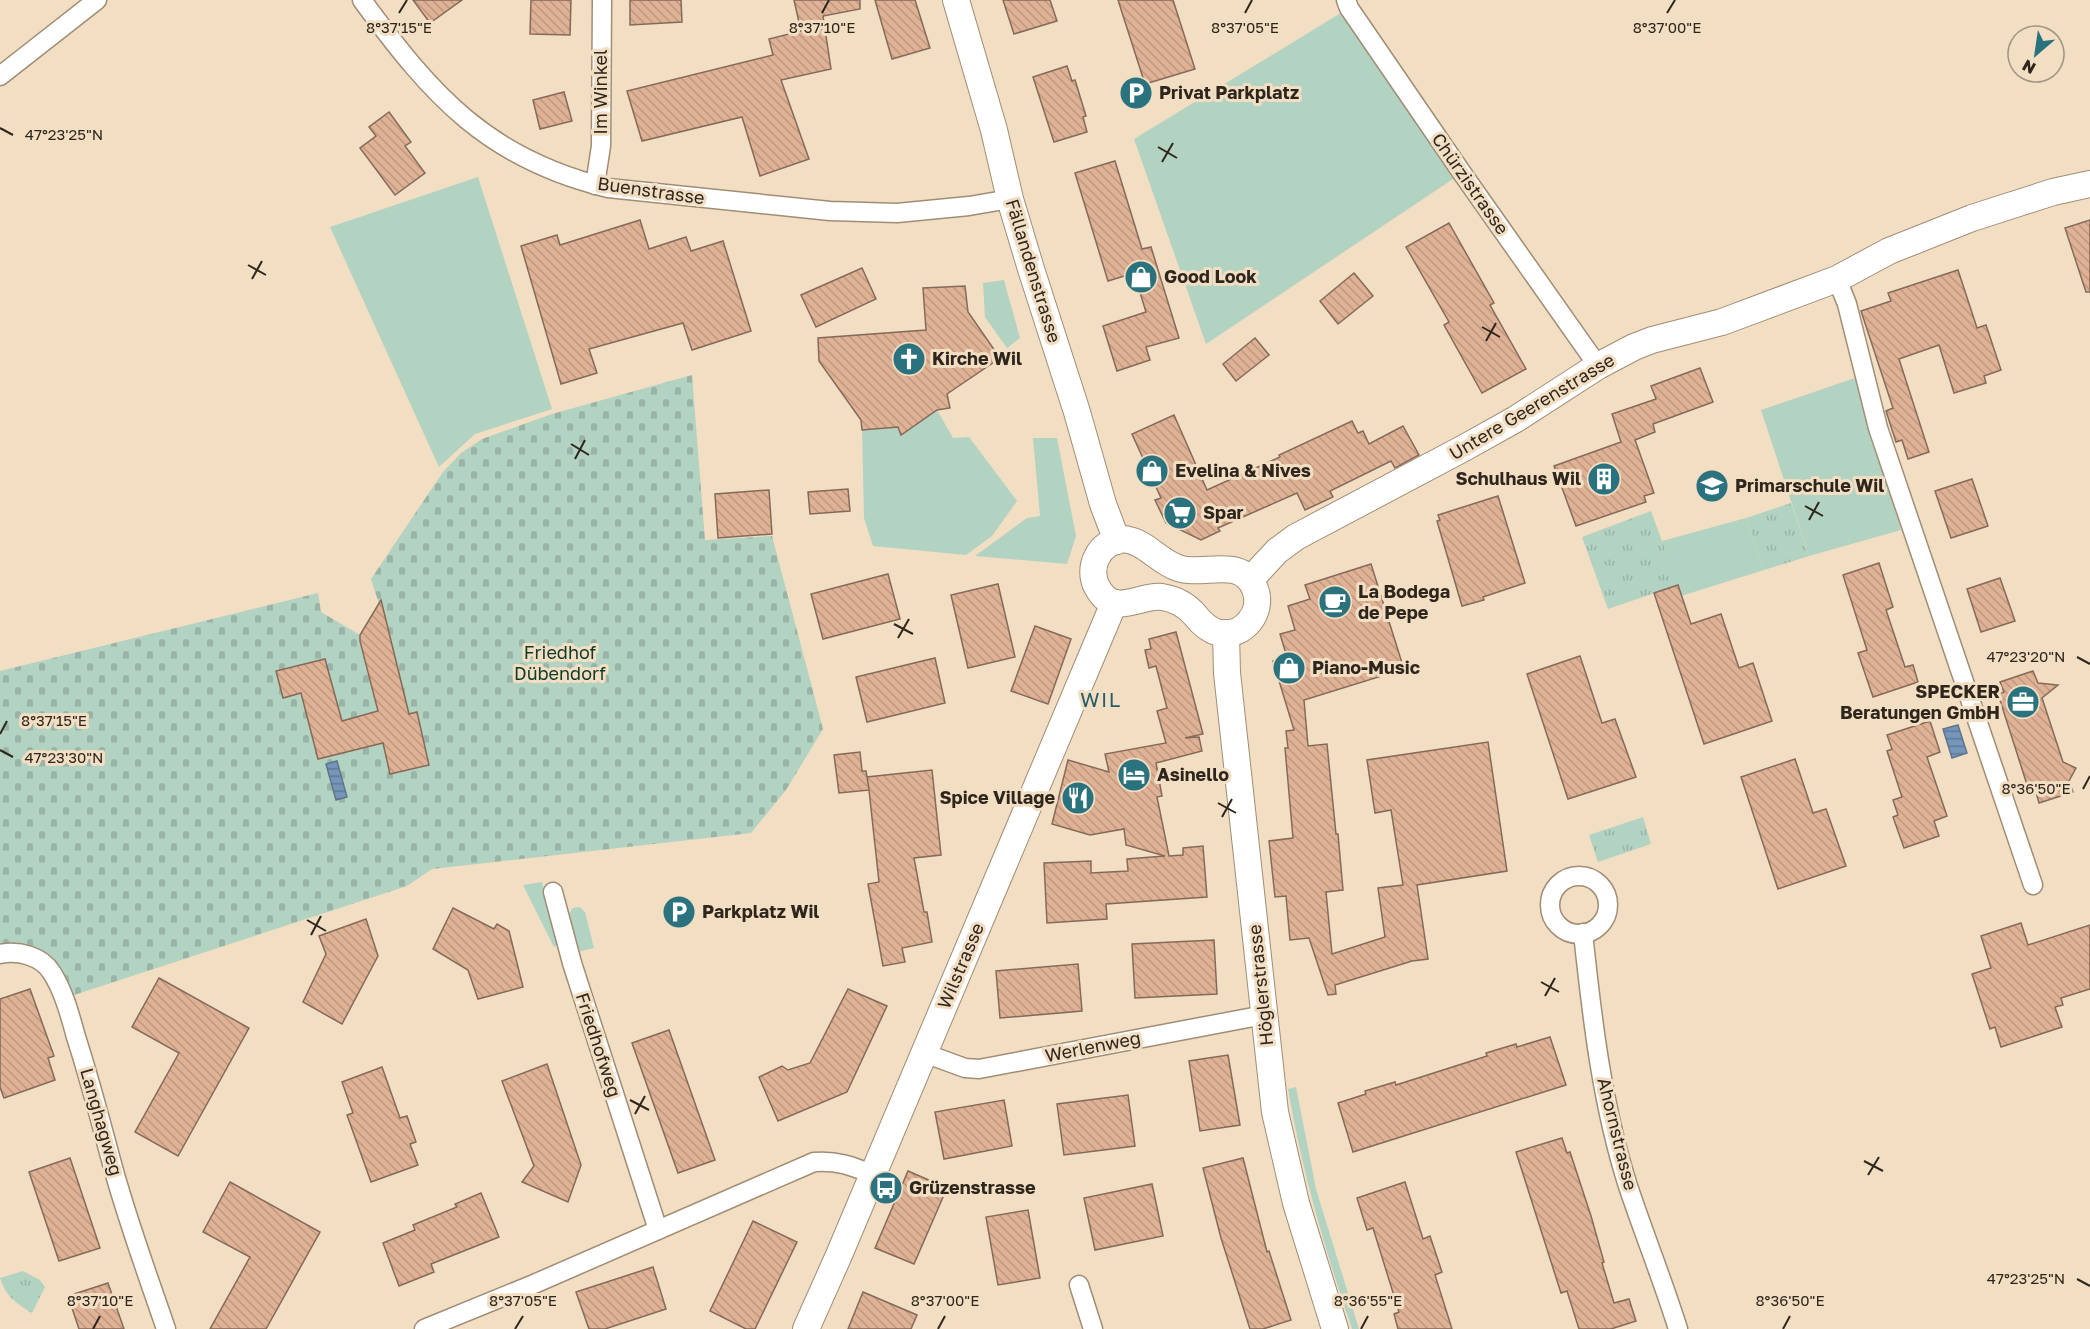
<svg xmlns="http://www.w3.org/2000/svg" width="2090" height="1329" viewBox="0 0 2090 1329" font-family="'Golos Text',sans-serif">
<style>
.green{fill:#b2d2c2}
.cemetery{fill:url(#cemetery-stones)}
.park{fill:url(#park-tufts)}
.water{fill:url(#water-rules);stroke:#60748b;stroke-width:1.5}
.building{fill:url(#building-back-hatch);stroke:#856a5a;stroke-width:1.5}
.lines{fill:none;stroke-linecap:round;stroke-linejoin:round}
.street-casing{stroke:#a08d74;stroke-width:21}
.secondary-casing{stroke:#a08d74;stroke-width:28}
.street{stroke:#fff;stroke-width:18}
.secondary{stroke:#fff;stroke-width:26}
.ticks{fill:none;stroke:#2e261c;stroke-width:2}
.labels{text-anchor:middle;stroke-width:6;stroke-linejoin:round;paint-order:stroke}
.street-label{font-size:18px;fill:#2e261c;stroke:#f2dec3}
.poi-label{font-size:18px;font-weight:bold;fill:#2e261c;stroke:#f2dec3;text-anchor:start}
.park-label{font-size:18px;fill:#0c3a29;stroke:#f2dec3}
.neighbourhood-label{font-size:20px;letter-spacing:1.5px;fill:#245d65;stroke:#f2dec3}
.ticks-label{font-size:15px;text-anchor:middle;fill:#2e261c;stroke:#f2dec3;stroke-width:6;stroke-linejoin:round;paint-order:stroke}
</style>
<defs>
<pattern id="cemetery-stones" width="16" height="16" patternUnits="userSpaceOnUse" patternTransform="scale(1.5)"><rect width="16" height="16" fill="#b2d2c2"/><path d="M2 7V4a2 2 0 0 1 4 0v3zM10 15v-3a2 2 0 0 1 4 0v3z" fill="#99b4a6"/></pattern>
<pattern id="park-tufts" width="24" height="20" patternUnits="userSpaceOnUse" patternTransform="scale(1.5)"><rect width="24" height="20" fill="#b2d2c2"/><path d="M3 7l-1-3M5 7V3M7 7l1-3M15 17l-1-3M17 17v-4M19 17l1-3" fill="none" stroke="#99b4a6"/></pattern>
<pattern id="water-rules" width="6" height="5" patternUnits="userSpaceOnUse" patternTransform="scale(1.5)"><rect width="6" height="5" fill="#7595ba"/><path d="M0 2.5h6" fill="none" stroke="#607996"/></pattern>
<pattern id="building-back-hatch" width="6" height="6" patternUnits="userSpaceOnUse" patternTransform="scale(1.5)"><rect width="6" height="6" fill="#dfb195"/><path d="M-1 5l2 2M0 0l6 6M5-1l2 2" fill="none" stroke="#c09880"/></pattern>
</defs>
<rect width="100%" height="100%" fill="#f2dec3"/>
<!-- green -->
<g class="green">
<polygon points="1349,8 1462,173 1206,344 1134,139"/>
<polygon points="478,177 552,409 475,434 439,467 330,227"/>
<polygon points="1004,280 1020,338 1007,348 985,317 983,283"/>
<polygon points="1855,378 1901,530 1809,556 1761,410"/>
<polygon points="937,410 953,438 969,437 1017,501 992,536 966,555 873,546 864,518 862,430 898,427 901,434"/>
<polygon points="1033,438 1057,438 1076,536 1067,564 975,556 1027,518 1040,516"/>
<polygon points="1746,518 1764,570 1681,596 1662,541"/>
<polygon points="542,882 558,945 554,947 523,885"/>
<path d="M580 907 585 912 594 948 572 953C568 938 563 920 573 908Z"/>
<path d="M1296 1087 1316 1189 1359 1329H1352C1325 1250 1302 1171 1288 1089Z"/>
</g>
<!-- cemetery -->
<polygon class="cemetery" points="692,375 705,540 772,536 823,729 786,790 751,833 432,869 407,886 71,996 63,976 49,955 21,945 0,949 0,671 318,593 321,612 360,635 379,604 371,579 443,472 461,453 482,439 552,414"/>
<!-- park -->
<g class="park">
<polygon points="1791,503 1809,556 1764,570 1746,518"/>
<polygon points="1651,511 1678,585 1608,609 1582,537"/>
<polygon points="1643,817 1651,844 1598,862 1589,835"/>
<path d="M23 1271 40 1280 45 1287 32 1313C16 1303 6 1297 0 1278Z"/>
</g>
<!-- water -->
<g class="water">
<polygon points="1958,725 1967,753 1952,758 1943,729"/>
<polygon points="337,761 347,797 336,800 326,764"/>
</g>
<!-- building -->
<g class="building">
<polygon points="413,0 462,0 430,23"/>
<polygon points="531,0 571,0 570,35 530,34"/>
<polygon points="630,0 681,0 682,22 630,25"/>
<polygon points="794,0 860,0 860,9 823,16 831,69 781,80 809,159 760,176 742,117 642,141 627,91 773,55 769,39 801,31"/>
<polygon points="875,0 915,0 930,48 892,59"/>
<polygon points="1003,0 1050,0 1057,21 1014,34"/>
<polygon points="1118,0 1173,0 1195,69 1145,84"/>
<polygon points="1067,66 1072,81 1075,80 1086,116 1083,117 1087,132 1054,142 1033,77"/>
<polygon points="564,92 572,121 540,129 533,100"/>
<polygon points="389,112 411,142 405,146 425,173 395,195 360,148 376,136 369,127"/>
<polygon points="1115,161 1142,249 1151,247 1179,338 1146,347 1150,360 1117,371 1103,326 1146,312 1134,273 1108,281 1075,173"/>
<polygon points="640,220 649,249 686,237 691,251 723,241 751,331 692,350 683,323 589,349 597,373 561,384 521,246 557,235 560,245"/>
<polygon points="2090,220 2090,292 2086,292 2065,228"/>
<polygon points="1449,223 1494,303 1490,305 1526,369 1482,393 1444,325 1449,322 1406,247"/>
<polygon points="862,268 876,299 816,327 801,295"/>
<polygon points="1958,270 1977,328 1986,325 2001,370 1984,376 1986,383 1954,393 1939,345 1899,359 1929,452 1908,459 1902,440 1896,442 1886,411 1893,408 1861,311 1891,301 1888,293"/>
<polygon points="1354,273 1373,296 1338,324 1320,301"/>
<polygon points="965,286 968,312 1000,358 947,394 950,408 937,410 901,435 898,427 862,430 861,420 819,361 818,338 926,330 923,288"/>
<polygon points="1255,338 1269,355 1236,381 1223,364"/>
<polygon points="1700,368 1713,402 1653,424 1655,432 1635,440 1654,493 1644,496 1646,502 1576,526 1554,466 1621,442 1612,414 1656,399 1651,386"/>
<polygon points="1174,415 1207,490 1280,457 1279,455 1352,421 1358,433 1363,431 1369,444 1403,426 1419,455 1395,468 1391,461 1330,491 1333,497 1305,510 1297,493 1218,528 1220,531 1201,540 1166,523 1155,500 1161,498 1132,434"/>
<polygon points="1972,479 1988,526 1951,538 1935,491"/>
<polygon points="848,489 850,511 810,514 808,492"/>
<polygon points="769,490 772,534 718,538 715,494"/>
<polygon points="1498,496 1525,583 1483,597 1484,600 1462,606 1437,521 1440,520 1438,515"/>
<polygon points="1879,563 1893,607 1886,610 1905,667 1913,665 1918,682 1873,697 1858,653 1867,650 1843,575"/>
<polygon points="1371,564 1402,663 1398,671 1304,700 1308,746 1327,744 1336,834 1338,834 1343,890 1326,892 1332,954 1385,937 1378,888 1403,885 1391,810 1375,813 1367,760 1488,742 1507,871 1417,885 1428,959 1412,961 1335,985 1336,994 1328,995 1309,938 1290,940 1286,896 1275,897 1269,841 1293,838 1285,748 1288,748 1286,731 1294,730 1273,661 1287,657 1280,634 1295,630 1288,606 1310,599 1305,585"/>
<polygon points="888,574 900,619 823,639 811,594"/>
<polygon points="2000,578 2015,621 1981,632 1967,589"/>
<polygon points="998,584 1015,657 968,668 951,595"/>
<polygon points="1678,585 1691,624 1721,614 1739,668 1753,663 1772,721 1704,744 1654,593"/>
<polygon points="381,600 409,714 417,712 429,765 390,774 383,743 318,759 301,693 283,698 276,671 325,659 342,721 378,711 360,641 360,635"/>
<polygon points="1035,626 1071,639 1048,704 1011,691"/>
<polygon points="1176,632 1203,734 1185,738 1199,737 1202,751 1156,763 1162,796 1157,797 1169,856 1183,855 1183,848 1203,846 1207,897 1106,904 1107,919 1047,923 1044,863 1091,861 1091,873 1128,871 1127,859 1165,856 1126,845 1124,829 1090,835 1052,824 1068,760 1109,772 1105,754 1166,743 1157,711 1167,708 1156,666 1149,668 1145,650 1151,649 1149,639"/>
<polygon points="1580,656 1602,723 1615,719 1636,777 1568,799 1527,674"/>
<polygon points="935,658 945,703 867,722 856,677"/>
<polygon points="2033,671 2038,683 2058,685 2042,698 2063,762 2076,768 2069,781 2073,792 2039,803 2036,792 2030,794 1998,694 2004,692 2000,682"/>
<polygon points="1930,721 1940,752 1927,757 1947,816 1934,821 1939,836 1904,848 1893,817 1898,815 1893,800 1902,797 1887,751 1892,749 1887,735"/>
<polygon points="860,752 862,771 866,771 869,789 867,777 932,770 941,855 914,858 924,912 927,912 932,942 902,948 905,962 883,966 868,884 879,882 869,790 839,793 834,755"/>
<polygon points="1795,759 1813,813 1826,809 1846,866 1778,889 1741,777"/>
<polygon points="453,908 494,929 497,924 509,931 523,987 478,999 468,970 433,949"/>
<polygon points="366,919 378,956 342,1024 303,1002 326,954 319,936"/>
<polygon points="2021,923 2028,945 2090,925 2090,989 2061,998 2063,1005 2055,1007 2062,1027 2001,1047 1995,1027 1990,1029 1972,974 1991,968 1981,936"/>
<polygon points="1214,940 1217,994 1135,998 1132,944"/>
<polygon points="1078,964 1082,1011 1000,1018 996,971"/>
<polygon points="159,978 249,1028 178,1156 135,1132 179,1053 132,1027"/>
<polygon points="30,989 54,1056 48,1058 55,1080 4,1098 0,1087 0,999"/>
<polygon points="848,989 887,1006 847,1092 778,1121 759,1077 782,1066 788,1070 810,1063"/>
<polygon points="669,1030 715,1160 678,1173 632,1043"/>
<polygon points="1550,1037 1566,1085 1353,1152 1338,1103 1366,1094 1365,1091 1395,1082 1396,1085 1487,1056 1486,1053 1516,1044 1517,1047"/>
<polygon points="1228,1055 1240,1125 1200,1131 1189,1061"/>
<polygon points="547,1064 581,1165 568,1202 522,1182 534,1166 502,1081"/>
<polygon points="382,1067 400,1118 407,1116 416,1142 410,1144 418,1165 371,1182 347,1115 353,1113 342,1082"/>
<polygon points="1128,1095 1135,1146 1064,1155 1057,1104"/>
<polygon points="1004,1100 1012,1146 944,1159 935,1112"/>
<polygon points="1562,1138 1567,1153 1570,1152 1591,1216 1604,1262 1602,1263 1614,1303 1629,1299 1636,1321 1611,1329 1579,1329 1567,1291 1561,1293 1516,1152"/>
<polygon points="70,1158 100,1248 59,1261 29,1172"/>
<polygon points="1243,1158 1267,1252 1269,1251 1291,1320 1263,1329 1250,1329 1221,1238 1203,1168"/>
<polygon points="908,1171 947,1188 914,1264 875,1248"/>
<polygon points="230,1182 320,1232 266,1329 210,1329 250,1257 203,1232"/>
<polygon points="1405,1182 1423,1239 1430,1236 1442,1272 1435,1275 1452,1329 1398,1329 1394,1314 1399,1312 1373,1228 1367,1230 1357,1198"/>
<polygon points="1152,1184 1163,1236 1095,1250 1084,1198"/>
<polygon points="481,1193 499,1237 431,1264 434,1272 399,1286 383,1243 415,1230 413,1225 457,1207 455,1204"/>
<polygon points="1028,1210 1040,1278 998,1285 986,1217"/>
<polygon points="753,1221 797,1242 755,1329 746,1329 710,1311"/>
<polygon points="653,1267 666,1309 605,1329 589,1329 576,1292"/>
<polygon points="108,1283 124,1329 79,1329 68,1296"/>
<polygon points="863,1292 917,1315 911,1329 848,1329"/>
</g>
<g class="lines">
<defs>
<g id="street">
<path d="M362 0C432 96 488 159 608 188L830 211 897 213 969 206 1010 199"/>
<polyline points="1346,0 1349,8 1462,173 1598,366"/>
<polyline points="0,76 97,0"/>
<polyline points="595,185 601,146 602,0"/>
<polyline points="1837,279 1847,304 1878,428 2033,885"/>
<circle cx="1579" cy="905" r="29"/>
<polyline points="553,892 572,963 658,1230"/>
<path d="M1583 933C1592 1018 1602 1105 1628 1186 1644 1234 1663 1281 1678 1329"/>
<path d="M0 954C18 950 42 956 52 973 64 992 70 1015 76 1037 89 1077 100 1119 111 1160 126 1217 147 1273 166 1329"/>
<polyline points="924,1053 965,1068 979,1069 1264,1015"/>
<polyline points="1079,1285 1093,1329"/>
<path d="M424 1329 534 1284 814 1162C836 1160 853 1166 873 1175"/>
</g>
<g id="secondary">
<polyline points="956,0 994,130 1010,199 1031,269 1077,412 1103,504 1117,541"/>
<path d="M1122 539C1145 540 1157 561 1178 568 1204 577 1242 555 1255 589 1264 611 1244 638 1219 633 1208 630 1201 623 1194 614 1186 605 1175 599 1162 597 1139 594 1114 619 1097 587 1092 578 1092 566 1097 557 1102 546 1111 542 1122 539Z"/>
<polyline points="1250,580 1277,551 1296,537 1464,448 1516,419 1598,366 1634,347 1652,340 1722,322 1837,279 1889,251 1972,218 2053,192 2090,184"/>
<polyline points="1226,633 1227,673 1275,1112 1296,1203 1335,1329"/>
<polyline points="806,1329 839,1255 1114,603"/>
</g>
</defs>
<!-- street casing -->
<use href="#street" class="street-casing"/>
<!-- secondary casing -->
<use href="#secondary" class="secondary-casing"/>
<!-- street -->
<use href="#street" class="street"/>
<!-- secondary -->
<use href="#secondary" class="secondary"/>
</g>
<!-- ticks -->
<path class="ticks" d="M399 13 407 0M822 13 829 0M1245 13 1252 0M1667 13 1675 0M0 128 13 135M1158 147 1177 158M1162 162 1173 143M248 265 266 275M252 279 262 261M1482 327 1500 337M1486 341 1496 323M571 444 589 455M575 459 585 440M1805 506 1823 516M1809 520 1819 502M894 624 913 634M898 638 909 619M2077 657 2090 664M0 734 7 721M0 750 13 757M2083 789 2090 776M1218 803 1236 813M1222 817 1232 799M307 920 326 931M311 935 321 916M1541 982 1559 992M1545 996 1555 978M630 1100 649 1110M635 1114 645 1096M1864 1161 1883 1171M1868 1175 1879 1157M2077 1279 2090 1286M93 1329 100 1316M515 1329 523 1316M938 1329 945 1316M1361 1329 1368 1316M1783 1329 1790 1316"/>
<!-- icons -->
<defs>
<symbol id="parking-disc" viewBox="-11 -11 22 22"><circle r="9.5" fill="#2a727d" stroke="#f2dec3"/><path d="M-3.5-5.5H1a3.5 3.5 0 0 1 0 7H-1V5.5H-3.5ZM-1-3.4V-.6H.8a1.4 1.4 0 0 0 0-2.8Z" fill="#fff"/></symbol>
<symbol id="shop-disc" viewBox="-11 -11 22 22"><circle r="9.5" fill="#2a727d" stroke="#f2dec3"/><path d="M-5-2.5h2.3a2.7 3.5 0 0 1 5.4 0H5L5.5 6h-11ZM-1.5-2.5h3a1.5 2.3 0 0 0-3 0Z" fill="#fff"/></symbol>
<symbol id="church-disc" viewBox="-11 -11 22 22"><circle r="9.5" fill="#2a727d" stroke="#f2dec3"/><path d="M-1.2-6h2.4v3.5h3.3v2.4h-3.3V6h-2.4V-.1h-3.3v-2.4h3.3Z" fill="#fff"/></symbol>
<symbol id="building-disc" viewBox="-11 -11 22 22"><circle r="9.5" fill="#2a727d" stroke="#f2dec3"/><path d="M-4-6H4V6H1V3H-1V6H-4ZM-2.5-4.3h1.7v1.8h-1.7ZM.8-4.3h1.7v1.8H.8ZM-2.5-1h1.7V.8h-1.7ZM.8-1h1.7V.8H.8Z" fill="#fff"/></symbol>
<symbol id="school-disc" viewBox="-11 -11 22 22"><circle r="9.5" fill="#2a727d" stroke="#f2dec3"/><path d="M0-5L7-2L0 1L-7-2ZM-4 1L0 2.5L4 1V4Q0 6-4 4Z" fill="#fff"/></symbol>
<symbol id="supermarket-disc" viewBox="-11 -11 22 22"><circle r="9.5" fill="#2a727d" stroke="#f2dec3"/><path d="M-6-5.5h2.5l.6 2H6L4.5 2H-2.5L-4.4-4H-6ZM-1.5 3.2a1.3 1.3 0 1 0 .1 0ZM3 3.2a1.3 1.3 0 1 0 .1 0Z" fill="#fff"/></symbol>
<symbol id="cafe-disc" viewBox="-11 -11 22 22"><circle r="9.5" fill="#2a727d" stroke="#f2dec3"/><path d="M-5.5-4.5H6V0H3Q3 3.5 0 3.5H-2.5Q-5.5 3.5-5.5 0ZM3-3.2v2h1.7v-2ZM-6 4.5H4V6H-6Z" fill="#fff"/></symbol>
<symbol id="office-disc" viewBox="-11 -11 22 22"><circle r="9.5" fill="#2a727d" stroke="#f2dec3"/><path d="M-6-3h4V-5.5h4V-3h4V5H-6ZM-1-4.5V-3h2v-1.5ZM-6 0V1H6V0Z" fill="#fff"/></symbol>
<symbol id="hotel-disc" viewBox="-11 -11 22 22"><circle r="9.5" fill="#2a727d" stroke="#f2dec3"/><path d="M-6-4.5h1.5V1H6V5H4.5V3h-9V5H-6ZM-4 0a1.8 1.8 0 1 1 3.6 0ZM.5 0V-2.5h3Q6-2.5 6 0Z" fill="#fff"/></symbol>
<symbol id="restaurant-disc" viewBox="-11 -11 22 22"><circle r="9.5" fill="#2a727d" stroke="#f2dec3"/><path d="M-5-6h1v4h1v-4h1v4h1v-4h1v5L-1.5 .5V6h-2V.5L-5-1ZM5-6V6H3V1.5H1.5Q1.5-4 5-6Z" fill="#fff"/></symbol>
<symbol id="bus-disc" viewBox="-11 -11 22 22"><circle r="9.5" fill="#2a727d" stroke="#f2dec3"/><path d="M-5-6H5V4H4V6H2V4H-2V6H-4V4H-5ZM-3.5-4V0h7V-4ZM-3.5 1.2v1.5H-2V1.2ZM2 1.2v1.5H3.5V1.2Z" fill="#fff"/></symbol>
</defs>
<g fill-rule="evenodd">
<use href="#parking-disc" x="1117" y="74" width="38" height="38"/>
<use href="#shop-disc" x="1122" y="258" width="38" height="38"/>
<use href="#church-disc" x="890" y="340" width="38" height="38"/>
<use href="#shop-disc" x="1133" y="452" width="38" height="38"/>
<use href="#building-disc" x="1585" y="460" width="38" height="38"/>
<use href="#school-disc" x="1693" y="467" width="38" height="38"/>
<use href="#supermarket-disc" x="1161" y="494" width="38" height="38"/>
<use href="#cafe-disc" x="1316" y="583" width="38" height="38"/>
<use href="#shop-disc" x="1270" y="649" width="38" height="38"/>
<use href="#office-disc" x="2004" y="683" width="38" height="38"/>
<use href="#hotel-disc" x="1115" y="756" width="38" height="38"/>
<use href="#restaurant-disc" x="1059" y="779" width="38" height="38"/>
<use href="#parking-disc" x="660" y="893" width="38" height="38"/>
<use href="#bus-disc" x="867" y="1169" width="38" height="38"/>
</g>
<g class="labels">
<!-- street labels -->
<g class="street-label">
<text transform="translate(601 92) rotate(-90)" y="6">Im Winkel</text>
<text transform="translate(1470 184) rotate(55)" y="6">Chürzistrasse</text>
<text transform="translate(651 191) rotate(8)" y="6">Buenstrasse</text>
<text transform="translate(1033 271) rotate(73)" y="6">Fällandenstrasse</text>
<text transform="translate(1532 407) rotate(-31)" y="6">Untere Geerenstrasse</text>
<text transform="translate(961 966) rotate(-67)" y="6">Wilstrasse</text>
<text transform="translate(1261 985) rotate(-96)" y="6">Höglerstrasse</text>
<text transform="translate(598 1045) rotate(72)" y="6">Friedhofweg</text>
<text transform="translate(1093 1047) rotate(-11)" y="6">Werlenweg</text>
<text transform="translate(101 1122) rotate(74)" y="6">Langhagweg</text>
<text transform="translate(1617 1134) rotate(76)" y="6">Ahornstrasse</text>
</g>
<!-- poi labels -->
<g class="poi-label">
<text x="1159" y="99">Privat Parkplatz</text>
<text x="1164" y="283">Good Look</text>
<text x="932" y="365">Kirche Wil</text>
<text x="1175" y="477">Evelina &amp; Nives</text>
<text x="1581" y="485" text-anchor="end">Schulhaus Wil</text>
<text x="1735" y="492">Primarschule Wil</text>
<text x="1203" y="519">Spar</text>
<text x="1358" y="598">La Bodega<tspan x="1358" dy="21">de Pepe</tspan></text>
<text x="1312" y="674">Piano-Music</text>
<text x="2000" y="698" text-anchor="end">SPECKER<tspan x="2000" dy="21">Beratungen GmbH</tspan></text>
<text x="1157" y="781">Asinello</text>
<text x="1055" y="804" text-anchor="end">Spice Village</text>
<text x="702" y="918">Parkplatz Wil</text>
<text x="909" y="1194">Grüzenstrasse</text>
</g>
<!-- park labels -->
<g class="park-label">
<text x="560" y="659">Friedhof<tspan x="560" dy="21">Dübendorf</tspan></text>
</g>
<!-- neighbourhood labels -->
<g class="neighbourhood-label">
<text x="1101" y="707">WIL</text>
</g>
</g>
<g class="ticks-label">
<text x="399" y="33">8°37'15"E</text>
<text x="822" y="33">8°37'10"E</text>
<text x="1245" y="33">8°37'05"E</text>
<text x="1667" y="33">8°37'00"E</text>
<text x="64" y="140">47°23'25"N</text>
<text x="2026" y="662">47°23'20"N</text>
<text x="54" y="726">8°37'15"E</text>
<text x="64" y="763">47°23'30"N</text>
<text x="2036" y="794">8°36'50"E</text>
<text x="2026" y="1284">47°23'25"N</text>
<text x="100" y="1306">8°37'10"E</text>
<text x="523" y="1306">8°37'05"E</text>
<text x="945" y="1306">8°37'00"E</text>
<text x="1368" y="1306">8°36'55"E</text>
<text x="1790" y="1306">8°36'50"E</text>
</g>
<!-- north arrow -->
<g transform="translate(2036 54) rotate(209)"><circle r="28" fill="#f2dec3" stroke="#a49480" stroke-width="1.5"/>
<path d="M0-4.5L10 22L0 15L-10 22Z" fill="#2a727d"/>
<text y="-9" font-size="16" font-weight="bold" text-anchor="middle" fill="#2e261c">N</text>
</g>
</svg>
